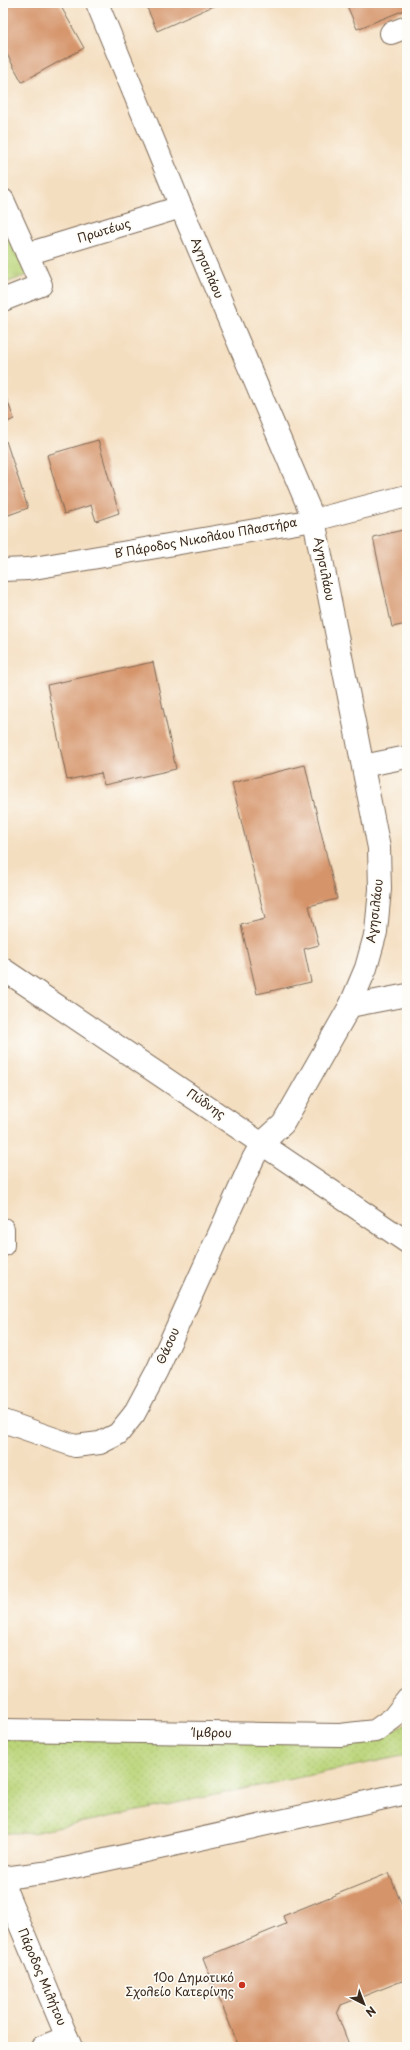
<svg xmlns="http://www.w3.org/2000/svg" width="410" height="2050" viewBox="0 0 410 2050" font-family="'Playpen Sans',sans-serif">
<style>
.grass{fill:url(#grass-tufts);stroke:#7b804c}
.park{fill:url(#park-dots);stroke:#7b804c}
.building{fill:#d5946a}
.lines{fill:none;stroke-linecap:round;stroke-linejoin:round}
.minor-casing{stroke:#7c6957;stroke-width:24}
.tertiary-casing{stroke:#7c6957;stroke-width:24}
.minor{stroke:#fff;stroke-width:22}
.tertiary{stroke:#fff;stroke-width:22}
.poi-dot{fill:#c8321e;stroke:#fdfcf7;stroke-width:1.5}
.labels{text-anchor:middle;stroke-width:3.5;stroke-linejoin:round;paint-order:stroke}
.street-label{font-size:12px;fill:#3b2a1e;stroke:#fdfcf7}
.poi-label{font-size:12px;fill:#3b2a1e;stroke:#fdfcf7;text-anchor:end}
</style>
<defs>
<pattern id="grass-tufts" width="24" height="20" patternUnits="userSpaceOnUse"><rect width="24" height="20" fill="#bbd57a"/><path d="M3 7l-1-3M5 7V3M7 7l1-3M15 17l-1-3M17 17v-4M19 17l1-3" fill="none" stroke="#a2b769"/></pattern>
<pattern id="park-dots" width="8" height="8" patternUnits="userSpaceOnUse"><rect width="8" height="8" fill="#bbd57a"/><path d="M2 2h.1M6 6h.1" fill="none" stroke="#a2b769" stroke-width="1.8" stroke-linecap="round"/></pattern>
</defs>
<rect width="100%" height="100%" fill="#fdfcf7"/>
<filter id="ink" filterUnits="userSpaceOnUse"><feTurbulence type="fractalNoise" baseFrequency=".025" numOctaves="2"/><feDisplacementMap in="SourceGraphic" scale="8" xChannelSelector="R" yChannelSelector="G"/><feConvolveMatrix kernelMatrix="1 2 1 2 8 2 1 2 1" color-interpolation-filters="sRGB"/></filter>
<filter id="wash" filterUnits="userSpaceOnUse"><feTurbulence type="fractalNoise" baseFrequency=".012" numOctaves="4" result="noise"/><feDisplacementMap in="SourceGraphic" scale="16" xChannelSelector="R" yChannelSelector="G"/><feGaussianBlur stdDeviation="0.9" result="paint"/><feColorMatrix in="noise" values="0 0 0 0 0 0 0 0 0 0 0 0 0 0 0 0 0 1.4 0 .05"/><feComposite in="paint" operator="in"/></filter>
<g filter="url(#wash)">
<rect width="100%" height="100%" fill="#f4dec0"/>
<!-- grass -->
<polygon class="grass" points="3,208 40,270 3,284"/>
<!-- park -->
<polygon class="park" points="407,1724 407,1755 32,1833 3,1833 3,1733 386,1735"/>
<g id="blocks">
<!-- building -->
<g class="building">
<polygon points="3,3 59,3 84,48 22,82 3,47"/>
<polygon points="145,3 220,3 157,31"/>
<polygon points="346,3 407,3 407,9 357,29"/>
<polygon points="3,389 14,419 3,424"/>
<polygon points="98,440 119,513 96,521 91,505 64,514 47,455"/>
<polygon points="6,441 28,508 3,517 3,442"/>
<polygon points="407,529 407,624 392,627 373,537"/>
<polygon points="153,662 176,769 104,785 101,773 67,780 47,685"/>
<polygon points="305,765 337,899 309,906 319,945 304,949 311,982 257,994 241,925 265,919 232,783"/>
<polygon points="389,1873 407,1918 407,1979 341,2005 337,2014 350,2047 239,2047 203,1958 286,1924 283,1916"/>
</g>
</g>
</g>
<g filter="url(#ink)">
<use href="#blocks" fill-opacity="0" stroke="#7c6957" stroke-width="1"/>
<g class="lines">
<defs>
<g id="minor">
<polyline points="391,33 407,27"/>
<polyline points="3,200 41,285 3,300"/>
<polyline points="27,254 181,207"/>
<polyline points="3,570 28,569 314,520 407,496"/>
<polyline points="363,766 407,757"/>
<polyline points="350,1006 407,995"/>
<polyline points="3,1229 3,1245"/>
<polyline points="3,1421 75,1446 100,1443 118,1434 134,1414 157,1371 253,1159 262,1143 283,1124 350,1006 366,968 376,932 380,889 379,848 314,520 181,207 97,3"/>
<polyline points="3,1730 340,1735 375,1731 393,1718 407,1700"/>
<polyline points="3,1878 51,1872 407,1793"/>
<polyline points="3,1884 71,2047"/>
<polyline points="42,2047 67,2037"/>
</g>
<polyline id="tertiary" points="3,969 407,1242"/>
</defs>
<!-- minor casing -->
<use href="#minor" class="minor-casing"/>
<!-- tertiary casing -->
<use href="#tertiary" class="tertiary-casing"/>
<!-- minor -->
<use href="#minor" class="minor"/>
<!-- tertiary -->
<use href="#tertiary" class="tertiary"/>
</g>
</g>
<!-- markers -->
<circle class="poi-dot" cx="242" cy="1985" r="4"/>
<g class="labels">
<!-- street labels -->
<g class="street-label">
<text transform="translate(104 231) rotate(-17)" y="4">Πρωτέως</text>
<text transform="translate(207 268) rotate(67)" y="4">Αγησιλάου</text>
<text transform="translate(206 538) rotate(-10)" y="4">Β΄ Πάροδος Νικολάου Πλαστήρα</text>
<text transform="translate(324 569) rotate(79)" y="4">Αγησιλάου</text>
<text transform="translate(375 911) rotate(-83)" y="4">Αγησιλάου</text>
<text transform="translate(206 1104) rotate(34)" y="4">Πύδνης</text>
<text transform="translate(168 1346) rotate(-66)" y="4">Θάσου</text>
<text transform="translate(212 1733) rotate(1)" y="4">Ίμβρου</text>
<text transform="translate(42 1977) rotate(67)" y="4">Πάροδος Μιλήτου</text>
</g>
<!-- poi labels -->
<g class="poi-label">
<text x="234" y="1982">10ο Δημοτικό<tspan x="234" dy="14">Σχολείο Κατερίνης</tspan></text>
</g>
</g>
<!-- margin -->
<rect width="410" height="2050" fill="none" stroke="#fdfcf7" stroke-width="16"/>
<!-- north arrow -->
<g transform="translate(364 2004) rotate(138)" stroke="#fdfcf7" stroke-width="3" paint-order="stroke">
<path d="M0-3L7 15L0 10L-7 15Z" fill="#3b2a1e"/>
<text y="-6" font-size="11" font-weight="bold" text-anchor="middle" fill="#3b2a1e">N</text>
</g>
</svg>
